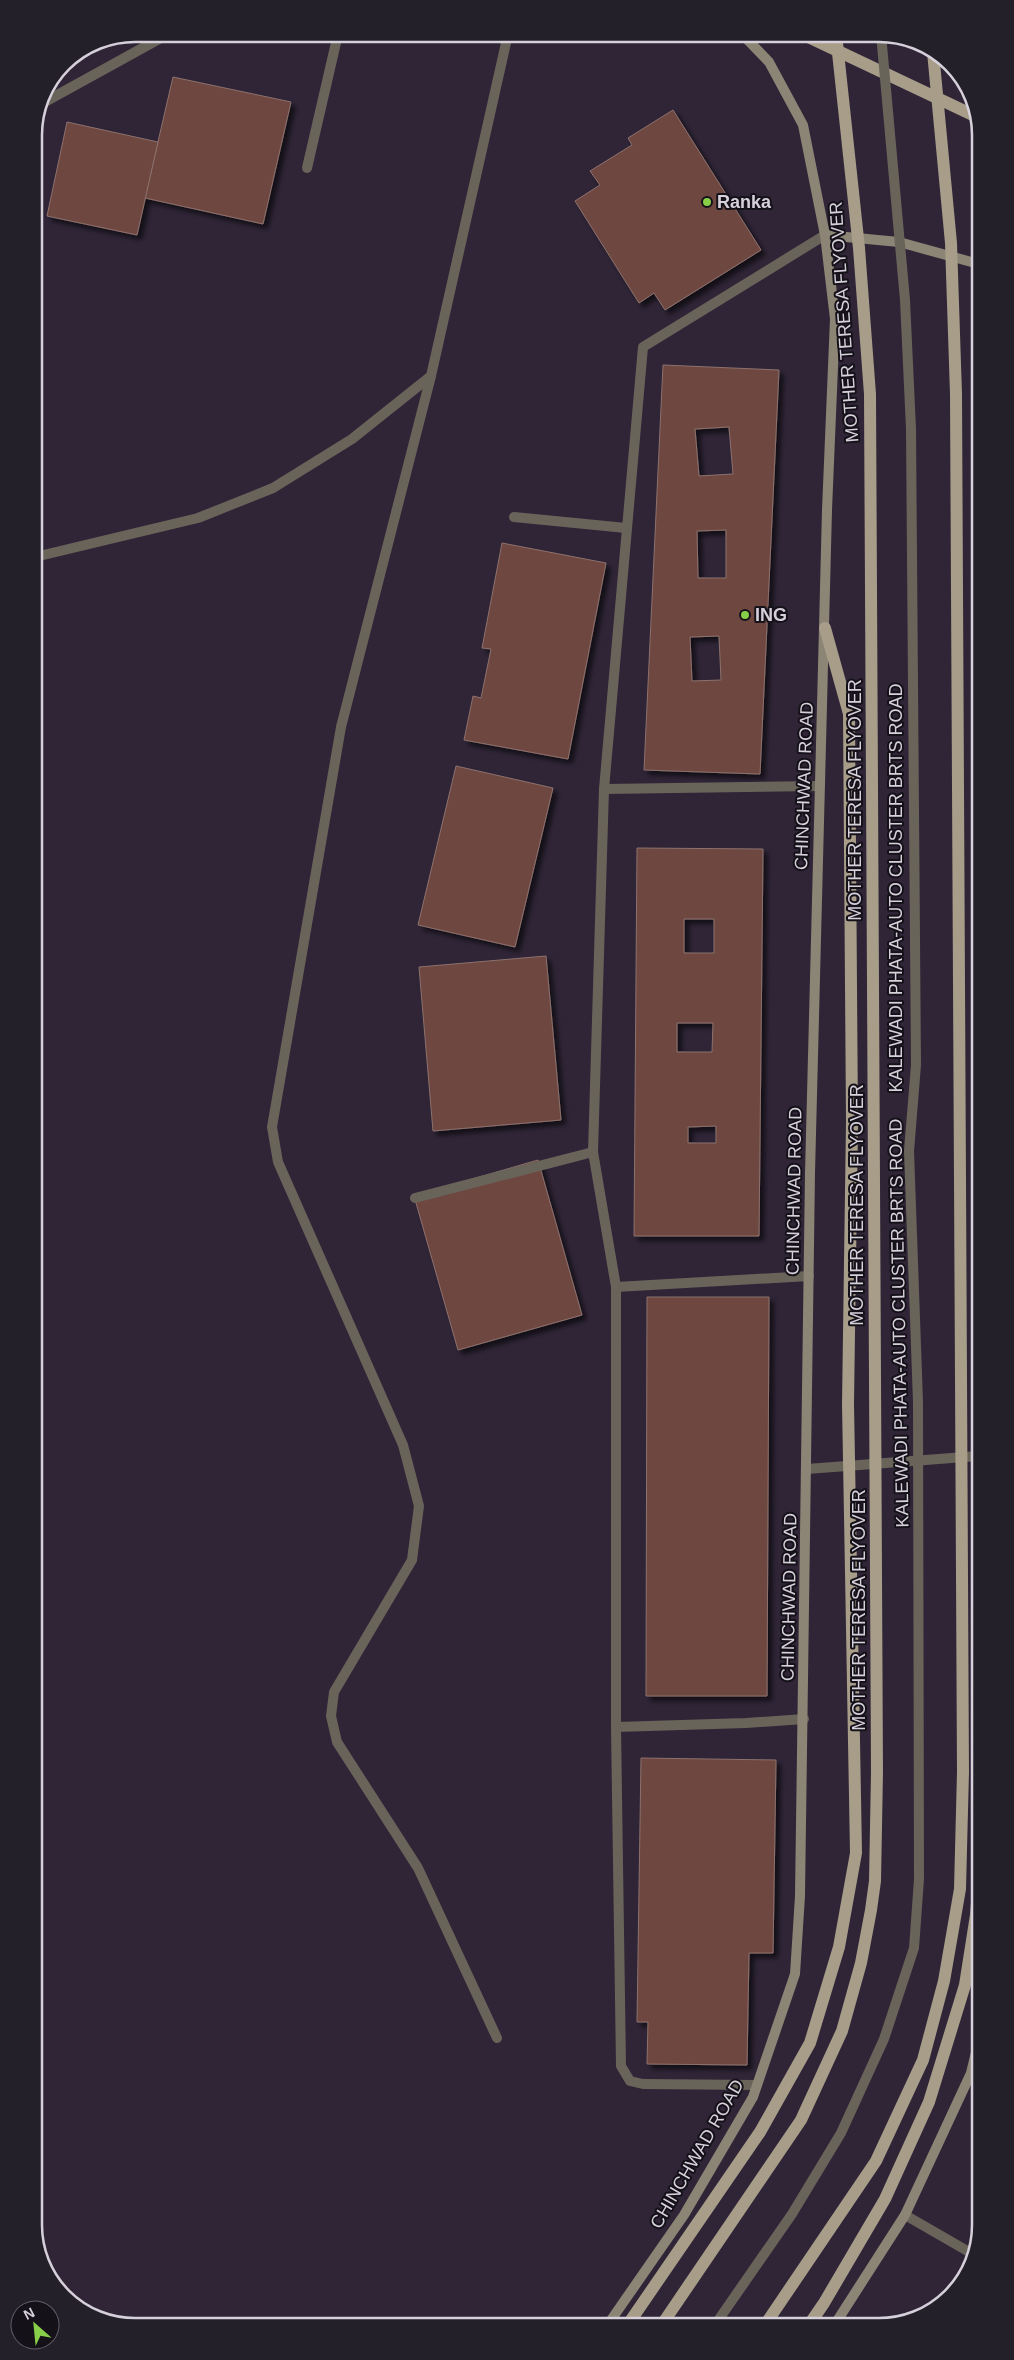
<svg xmlns="http://www.w3.org/2000/svg" width="1014" height="2360" viewBox="0 0 1014 2360" font-family="Arial,sans-serif">
<style>
.building{fill:#6e4640;stroke:#8d726e;fill-rule:evenodd;filter:url(#shadow)}
.lines{fill:none;stroke-linecap:round;stroke-linejoin:round}
.lane{stroke:#69645a;stroke-width:10}
.street{stroke:#69645a;stroke-width:10}
.secondary{stroke:#8c8475;stroke-width:10}
.primary{stroke:#a79d89;stroke-width:12}
.lane-bridge{stroke:#69645a;stroke-width:10}
.primary-bridge{stroke:#a79d89;stroke-width:12}
.poi-dot{fill:#88cf49;stroke:#151119;stroke-width:2}
.labels{text-anchor:middle;stroke-width:4;stroke-linejoin:round;paint-order:stroke}
.poi-label{font-size:18px;font-weight:bold;fill:#d6d0db;stroke:#151119;text-anchor:start}
.street-label{font-size:18px;fill:#d6d0db;stroke:#151119}
.rim{fill:none;stroke:#d6d0db;stroke-width:2.5}
</style>
<defs>
<filter id="shadow"><feDropShadow dx="4.5" dy="4.5" stdDeviation="2.5" flood-color="#0009"/></filter>
</defs>
<rect width="100%" height="100%" fill="#2f2537"/>
<!-- building -->
<g class="building">
<polygon points="173,77 291,102 263,224 145,198"/>
<polygon points="673,110 761,250 665,310 654,293 639,303 575,201 600,185 590,171 632,145 628,138"/>
<polygon points="67,122 158,142 137,235 47,216"/>
<path d="M663 365 779 370 760 774 644 770ZM729 427 733 474 699 476 695 429ZM726 530V578H698L697 531ZM719 636 721 680 692 681 690 637Z"/>
<polygon points="502,543 606,563 568,759 464,740 473,696 481,698 491,649 482,648"/>
<polygon points="456,766 553,788 515,947 418,925"/>
<path d="M637 848 763 849 759 1236H634ZM684 919H714V953H684ZM677 1023H713L712 1052H677ZM716 1126V1143H688V1127Z"/>
<polygon points="546,956 561,1120 433,1131 419,967"/>
<polygon points="538,1160 582,1315 458,1350 414,1196"/>
<polygon points="647,1297 769,1297 767,1696 646,1696"/>
<polygon points="641,1758 776,1760 773,1953 749,1953 747,2065 647,2064 648,2022 637,2022"/>
</g>
<g class="lines">
<!-- lane -->
<g class="lane">
<polyline points="307,168 338,34"/>
<polyline points="431,376 341,727 272,1127 278,1162 403,1445 419,1506 412,1560 334,1692 331,1716 337,1742 418,1868 497,2038"/>
<polyline points="514,517 626,528"/>
<polyline points="35,557 198,518 273,488 352,439 431,376 508,34"/>
<polyline points="604,789 820,786"/>
<polyline points="415,1198 593,1152"/>
<polyline points="616,1287 809,1276"/>
<polyline points="616,1727 746,1723 804,1719"/>
<polyline points="757,2085 643,2084 630,2081 621,2066 616,1727 616,1287 593,1152 604,789 643,347 825,235"/>
</g>
<!-- street -->
<g class="street">
<polyline points="41,104 168,34"/>
<polyline points="807,1469 978,1456"/>
<polyline points="905,2215 971,2253"/>
</g>
<!-- secondary -->
<g class="secondary">
<polyline points="825,235 899,242 975,263"/>
<polyline points="837,2321 905,2215 971,2073 980,2036"/>
<polyline points="609,2323 684,2215 753,2097 795,1974 800,1896 810,1173 827,510 835,319 825,235 803,125 769,62 742,34"/>
</g>
<!-- primary -->
<g class="primary">
<polyline points="802,34 975,116"/>
<polyline points="825,628 849,714"/>
<polyline points="978,1279 978,1370"/>
<polyline points="811,2322 824,2303 885,2199 929,2102 965,1985 976,1915 979,1878"/>
</g>
<!-- lane-bridge -->
<polyline class="lane-bridge" points="717,2322 792,2214 841,2133 884,2039 914,1948 919,1879 918,1402 909,1151 916,1065 911,429 905,300 881,34"/>
<!-- primary-bridge -->
<g class="primary-bridge">
<polyline points="767,2322 876,2161 923,2060 944,1981 960,1889 963,1772 956,394 951,243 933,52"/>
<polyline points="629,2323 760,2132 810,2043 839,1947 856,1853 848,1404 852,1122 849,714"/>
<polyline points="663,2323 801,2120 842,2031 861,1963 871,1910 875,1881 877,1772 870,394 859,248 836,34"/>
</g>
</g>
<!-- markers -->
<g class="poi-dot">
<circle cx="707" cy="202" r="5"/>
<circle cx="745" cy="615" r="5"/>
</g>
<g class="labels">
<!-- poi labels -->
<g class="poi-label">
<text x="717" y="208">Ranka</text>
<text x="755" y="621">ING</text>
</g>
<!-- street labels -->
<g class="street-label">
<text transform="translate(844 322) rotate(-94)" y="6">MOTHER TERESA FLYOVER</text>
<text transform="translate(804 786) rotate(-88)" y="6">CHINCHWAD ROAD</text>
<text transform="translate(855 800) rotate(-90)" y="6">MOTHER TERESA FLYOVER</text>
<text transform="translate(896 888) rotate(-90)" y="6">KALEWADI PHATA-AUTO CLUSTER BRTS ROAD</text>
<text transform="translate(794 1191) rotate(-89)" y="6">CHINCHWAD ROAD</text>
<text transform="translate(857 1205) rotate(-90)" y="6">MOTHER TERESA FLYOVER</text>
<text transform="translate(899 1323) rotate(-91)" y="6">KALEWADI PHATA-AUTO CLUSTER BRTS ROAD</text>
<text transform="translate(789 1597) rotate(-89)" y="6">CHINCHWAD ROAD</text>
<text transform="translate(859 1610) rotate(-90)" y="6">MOTHER TERESA FLYOVER</text>
<text transform="translate(697 2154) rotate(-60)" y="6">CHINCHWAD ROAD</text>
</g>
</g>
<!-- crop -->
<path d="M0 0H1014V2360H0ZM135 42H879A93 93 0 0 1 972 135V2225A93 93 0 0 1 879 2318H135A93 93 0 0 1 42 2225V135A93 93 0 0 1 135 42Z" fill="#242029" fill-rule="evenodd"/>
<path class="rim" d="M135 42H879A93 93 0 0 1 972 135V2225A93 93 0 0 1 879 2318H135A93 93 0 0 1 42 2225V135A93 93 0 0 1 135 42Z"/>
<!-- north arrow -->
<g transform="translate(35 2325) rotate(333)"><circle r="24" fill="#151119" stroke="#625d67"/>
<path d="M0-4L9 19L0 12L-9 19Z" fill="#88cf49"/>
<text y="-8" font-size="14" font-weight="bold" text-anchor="middle" fill="#d6d0db">N</text>
</g>
</svg>
